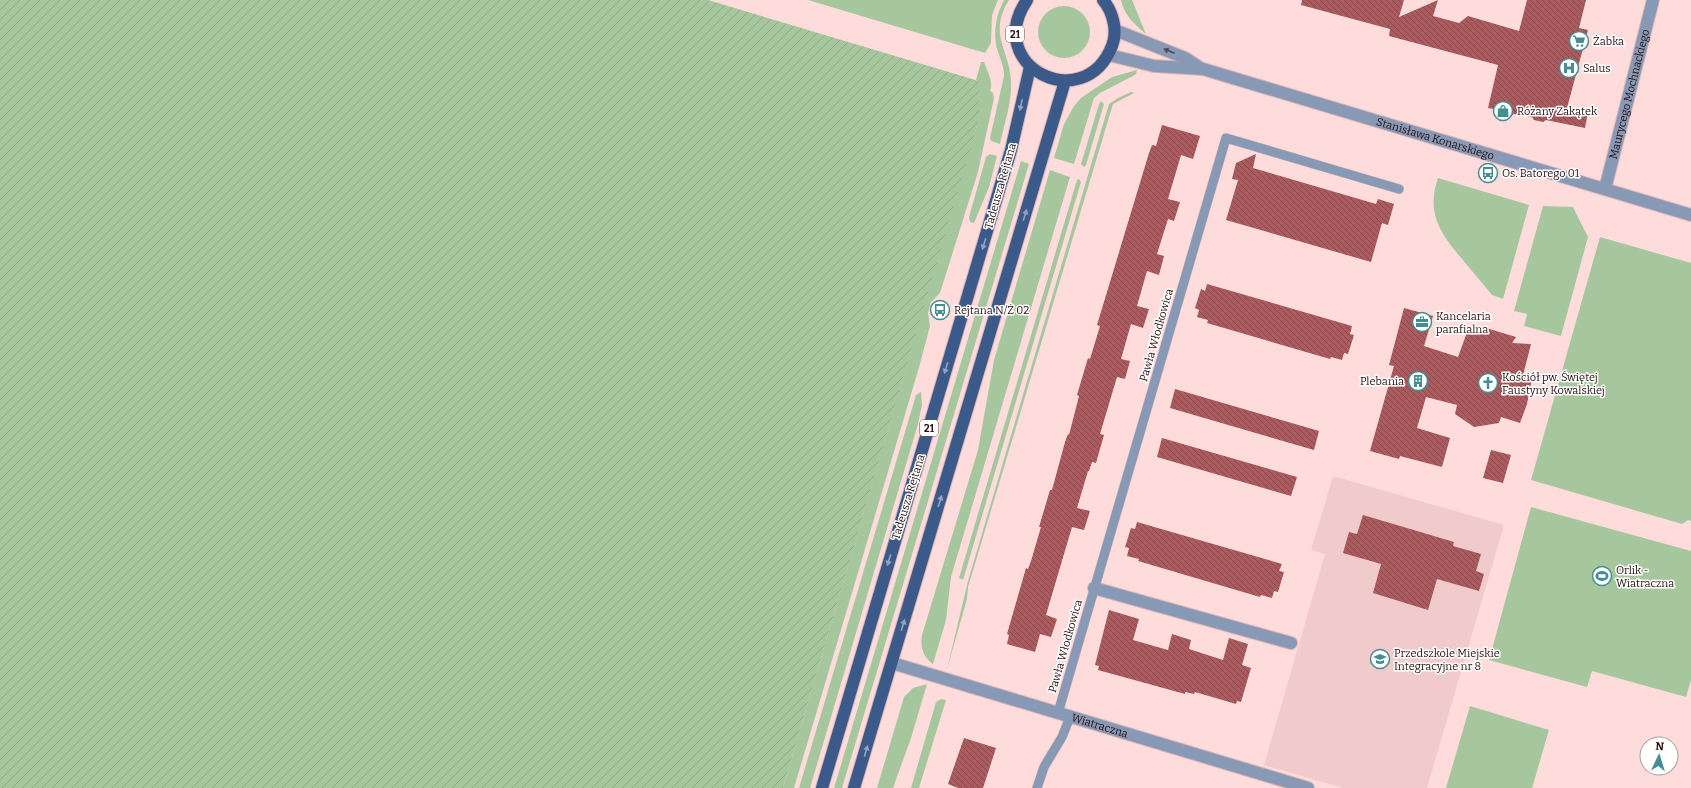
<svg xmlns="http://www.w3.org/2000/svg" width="1691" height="788" viewBox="0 0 1691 788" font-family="Bitter,serif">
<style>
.built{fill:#f1cbcb}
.green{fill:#a6c69e}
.garden{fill:url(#garden-furrows)}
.building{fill:url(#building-back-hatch)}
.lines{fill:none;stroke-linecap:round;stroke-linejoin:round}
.lane-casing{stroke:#d8b7b6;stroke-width:10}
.street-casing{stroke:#d8b7b6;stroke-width:14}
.primary-casing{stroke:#d8b7b6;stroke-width:14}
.lane{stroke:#8799b5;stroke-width:9}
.street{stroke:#8799b5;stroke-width:12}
.primary{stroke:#3b5989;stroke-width:12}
.oneway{fill:#544c59}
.oneway2{fill:#93a4be}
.labels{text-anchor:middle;stroke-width:3;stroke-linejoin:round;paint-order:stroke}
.shield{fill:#fff;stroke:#6a5656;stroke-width:1}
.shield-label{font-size:10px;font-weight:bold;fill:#2a0d0e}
.poi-label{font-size:11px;fill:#2a0d0e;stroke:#fff;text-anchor:start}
.street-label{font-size:11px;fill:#2a0d0e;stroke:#fff}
</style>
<defs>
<pattern id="garden-furrows" width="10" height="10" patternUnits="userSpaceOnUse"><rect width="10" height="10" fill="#a6c69e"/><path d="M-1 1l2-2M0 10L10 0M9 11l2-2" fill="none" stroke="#8fa987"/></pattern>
<pattern id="building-back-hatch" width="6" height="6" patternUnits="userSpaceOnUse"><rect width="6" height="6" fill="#a95b5d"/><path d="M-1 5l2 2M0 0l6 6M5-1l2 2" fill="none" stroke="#8a4a4b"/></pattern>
</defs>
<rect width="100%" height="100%" fill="#fedcdb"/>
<!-- built -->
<polygon class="built" points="1333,476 1504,525 1427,788 1343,788 1264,765 1325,554 1311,550"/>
<!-- green -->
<g class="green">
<polygon points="808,0 998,0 992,15 991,43 985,53"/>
<path d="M1004 0H1009C987 35 1011 51 1011 83 1012 103 1004 124 1000 144L991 141 990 138 1004 76C1004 66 1000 58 997 49 993 32 996 15 1004 0Z"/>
<path d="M1121 0H1132L1146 34C1134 24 1124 15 1121 0Z"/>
<circle cx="1064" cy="32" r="26"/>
<path d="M981 62H984C987 71 994 82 990 91L993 93 994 98 978 172 940 293 931 302 928 313 930 326 920 364 794 788H783L979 118V81L976 80Z"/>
<polygon points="1137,70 1136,74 1133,76 1100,93 1094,98 1074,164 1054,158 1064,124 1074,106 1081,98 1112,77"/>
<polygon points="1131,92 1134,93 1113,104 968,587 967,599 947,669 968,581 1109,104 1118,98"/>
<polygon points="1101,101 1104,104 1086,165 1084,167 1081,164 1099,104"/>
<polygon points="990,154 997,156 989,187 974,223 970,222 969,217 986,157"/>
<polygon points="1021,161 1029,164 842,788 834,788"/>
<path d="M1050 170 1070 177 951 577 946 620 933 664C923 657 920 647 922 635L978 450 994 360Z"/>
<path d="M1438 178 1529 205 1503 299 1492 295C1482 283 1472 271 1462 259 1440 233 1426 213 1438 178Z"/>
<polygon points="1079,179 1081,182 963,580 959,578 1077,180"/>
<polygon points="1543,206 1573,207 1588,237 1561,336 1524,326 1527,314 1514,311"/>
<polygon points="1600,237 1691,263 1691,521 1688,520 1682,524 1531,480"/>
<polygon points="921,392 922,405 918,424 810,788 799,788 916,395"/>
<polygon points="1531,507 1691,551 1691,680 1686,697 1592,671 1587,687 1489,660"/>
<polygon points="927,684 911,738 893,788 877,788 904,697 913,688"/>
<polygon points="941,699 946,700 919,788 911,788 936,702"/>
<polygon points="1470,706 1549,730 1532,788 1446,788"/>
</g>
<!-- garden -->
<polygon class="garden" points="0,0 708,0 979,81 979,118 971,147 783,788 0,788"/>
<!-- building -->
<g class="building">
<polygon points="1302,0 1404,0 1399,17 1438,0 1433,16 1459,23 1468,16 1519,31 1527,0 1586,0 1579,28 1588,30 1567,108 1588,112 1585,128 1546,120 1543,122 1534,120 1532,117 1514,114 1512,115 1500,113 1500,110 1488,108 1498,65 1389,36 1390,29 1301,5"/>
<polygon points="1162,125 1200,136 1193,159 1181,155 1168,199 1180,202 1174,221 1168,219 1157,254 1164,256 1159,275 1147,271 1137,306 1149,309 1143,328 1131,324 1121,359 1130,361 1125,379 1117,377 1100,434 1104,435 1096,463 1092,462 1089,471 1088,471 1077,508 1090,511 1084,530 1072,527 1046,615 1057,619 1051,637 1040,634 1035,652 1007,644 1009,635 1007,634 1026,568 1028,569 1031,561 1041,527 1039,527 1050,490 1052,490 1065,442 1068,434 1069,435 1079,396 1077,395 1088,358 1090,359 1100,326 1097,325 1149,153 1152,145 1156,146"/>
<polygon points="1256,154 1253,168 1376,204 1378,199 1394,204 1388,225 1382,223 1371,262 1226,220 1238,180 1232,179 1236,163"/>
<polygon points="1207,284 1352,326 1350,334 1354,335 1348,354 1344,353 1342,360 1331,357 1330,359 1207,323 1208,320 1197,317 1199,310 1195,308 1201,289 1205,291"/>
<polygon points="1404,308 1433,316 1424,346 1458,357 1469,327 1485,331 1486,328 1516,337 1512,343 1531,344 1523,375 1532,378 1527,404 1520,423 1501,417 1499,423 1474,427 1455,414 1457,405 1426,397 1417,428 1450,438 1442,467 1400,456 1399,459 1370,451 1394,366 1389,365"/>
<polygon points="1175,389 1319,431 1314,450 1170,408"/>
<polygon points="1162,438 1297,477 1291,496 1157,457"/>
<polygon points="1491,450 1511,455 1503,483 1483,478"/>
<polygon points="1363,515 1454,542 1453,546 1481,554 1476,571 1484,574 1479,591 1437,579 1428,610 1373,593 1381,564 1343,553 1349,532 1357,534"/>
<polygon points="1137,522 1282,564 1279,571 1284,572 1278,592 1274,591 1272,598 1261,595 1260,597 1138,561 1139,559 1127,556 1129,548 1125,547 1131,528 1135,529"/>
<polygon points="1109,610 1139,619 1133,640 1168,650 1172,634 1191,640 1189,649 1223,660 1229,638 1248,644 1242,665 1251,668 1241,702 1237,701 1236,704 1195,692 1194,694 1185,692 1185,694 1098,670 1099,666 1095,665"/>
<polygon points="964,738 996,748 983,788 958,788 948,784"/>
</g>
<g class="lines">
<defs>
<g id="lane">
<polyline points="1058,713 1226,138 1399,189"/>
<polyline points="1037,788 1044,767 1062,737 1070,717"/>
</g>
<g id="street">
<polyline points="1115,30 1185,58 1202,69"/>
<path id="s1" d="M1109 55 1154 66 1203 69 1691 215"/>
<path id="s2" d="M1605 189 1653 0"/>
<polyline points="1094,588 1291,643"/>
<path id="s3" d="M892 663 1308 788"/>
</g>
<g id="primary">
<path d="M1027 0C982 66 1084 117 1112 46 1118 31 1113 12 1103 0"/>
<polyline points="822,788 1011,150 1030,67"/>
<polyline points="854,788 1065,81"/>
</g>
</defs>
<!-- lane casing -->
<use href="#lane" class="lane-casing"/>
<!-- street casing -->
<use href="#street" class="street-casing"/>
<!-- primary casing -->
<use href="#primary" class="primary-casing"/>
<!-- lane -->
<use href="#lane" class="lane"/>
<!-- street -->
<use href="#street" class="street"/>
<!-- primary -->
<use href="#primary" class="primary"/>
</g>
<!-- one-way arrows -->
<defs><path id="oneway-solid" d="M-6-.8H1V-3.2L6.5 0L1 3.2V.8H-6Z"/></defs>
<use class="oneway" href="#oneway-solid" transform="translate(1169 51) rotate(-157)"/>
<g class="oneway2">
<use href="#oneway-solid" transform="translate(1021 105) rotate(102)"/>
<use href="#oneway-solid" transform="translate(1025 215) rotate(-73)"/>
<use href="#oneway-solid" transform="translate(984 244) rotate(107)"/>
<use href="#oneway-solid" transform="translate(946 368) rotate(107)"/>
<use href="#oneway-solid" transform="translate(940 501) rotate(-73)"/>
<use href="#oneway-solid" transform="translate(889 560) rotate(107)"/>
<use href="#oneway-solid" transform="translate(903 625) rotate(-73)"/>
<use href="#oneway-solid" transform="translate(866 751) rotate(-74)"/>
</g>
<!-- icons -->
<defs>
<symbol id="supermarket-ring" viewBox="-11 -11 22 22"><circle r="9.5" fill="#fff" stroke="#468d91" stroke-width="1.5"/><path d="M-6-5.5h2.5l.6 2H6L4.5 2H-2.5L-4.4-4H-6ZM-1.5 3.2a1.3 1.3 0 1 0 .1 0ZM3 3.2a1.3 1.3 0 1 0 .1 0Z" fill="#468d91"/></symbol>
<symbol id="hospital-ring" viewBox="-11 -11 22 22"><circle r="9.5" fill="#fff" stroke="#468d91" stroke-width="1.5"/><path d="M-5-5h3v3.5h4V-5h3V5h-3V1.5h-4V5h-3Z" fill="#468d91"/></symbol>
<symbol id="shop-ring" viewBox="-11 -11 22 22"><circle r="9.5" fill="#fff" stroke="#468d91" stroke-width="1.5"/><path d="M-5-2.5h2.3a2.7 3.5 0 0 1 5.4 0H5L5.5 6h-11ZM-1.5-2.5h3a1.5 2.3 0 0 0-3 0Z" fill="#468d91"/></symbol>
<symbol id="bus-ring" viewBox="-11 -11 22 22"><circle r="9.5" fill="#fff" stroke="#468d91" stroke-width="1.5"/><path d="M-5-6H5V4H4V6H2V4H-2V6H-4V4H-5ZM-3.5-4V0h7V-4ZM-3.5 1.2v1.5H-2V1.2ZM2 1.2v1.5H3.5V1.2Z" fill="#468d91"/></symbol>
<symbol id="office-ring" viewBox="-11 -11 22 22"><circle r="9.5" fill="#fff" stroke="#468d91" stroke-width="1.5"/><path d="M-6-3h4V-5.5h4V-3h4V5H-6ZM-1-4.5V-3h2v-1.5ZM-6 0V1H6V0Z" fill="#468d91"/></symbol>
<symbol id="building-ring" viewBox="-11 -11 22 22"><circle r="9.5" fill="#fff" stroke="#468d91" stroke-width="1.5"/><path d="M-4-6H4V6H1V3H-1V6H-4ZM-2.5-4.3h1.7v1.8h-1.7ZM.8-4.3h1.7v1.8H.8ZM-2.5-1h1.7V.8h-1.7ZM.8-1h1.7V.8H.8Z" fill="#468d91"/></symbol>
<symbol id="church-ring" viewBox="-11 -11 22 22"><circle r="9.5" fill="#fff" stroke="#468d91" stroke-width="1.5"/><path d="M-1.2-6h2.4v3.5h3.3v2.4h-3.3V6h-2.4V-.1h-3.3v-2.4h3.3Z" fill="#468d91"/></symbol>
<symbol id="stadium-ring" viewBox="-11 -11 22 22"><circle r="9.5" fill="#fff" stroke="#468d91" stroke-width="1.5"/><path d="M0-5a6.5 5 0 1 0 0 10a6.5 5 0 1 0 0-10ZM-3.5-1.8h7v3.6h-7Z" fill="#468d91"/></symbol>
<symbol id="school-ring" viewBox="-11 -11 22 22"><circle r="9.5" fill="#fff" stroke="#468d91" stroke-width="1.5"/><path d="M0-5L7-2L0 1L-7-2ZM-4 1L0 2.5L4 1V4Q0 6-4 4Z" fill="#468d91"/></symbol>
</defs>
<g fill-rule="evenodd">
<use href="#supermarket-ring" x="1568" y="30" width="22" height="22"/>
<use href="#hospital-ring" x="1558" y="57" width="22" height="22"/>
<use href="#shop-ring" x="1492" y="100" width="22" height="22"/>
<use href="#bus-ring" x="1477" y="162" width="22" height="22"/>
<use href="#bus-ring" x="929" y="299" width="22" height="22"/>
<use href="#office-ring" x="1411" y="311" width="22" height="22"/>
<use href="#building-ring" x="1407" y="370" width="22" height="22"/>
<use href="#church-ring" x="1477" y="372" width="22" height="22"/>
<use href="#stadium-ring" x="1591" y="565" width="22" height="22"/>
<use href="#school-ring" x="1369" y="648" width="22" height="22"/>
</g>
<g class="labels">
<!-- shield labels -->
<g class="shield">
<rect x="1006" y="26" width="18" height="16" rx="3"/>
<rect x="920" y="420" width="18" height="16" rx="3"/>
</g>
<g class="shield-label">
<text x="1015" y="38">21</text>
<text x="929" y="432">21</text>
</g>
<!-- poi labels -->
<g class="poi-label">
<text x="1593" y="45">Żabka</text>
<text x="1583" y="72">Salus</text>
<text x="1517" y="115">Różany Zakątek</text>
<text x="1502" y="177">Os. Batorego 01</text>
<text x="954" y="314">Rejtana N/Ż 02</text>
<text x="1436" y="320">Kancelaria<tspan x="1436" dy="13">parafialna</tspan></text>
<text x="1502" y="381">Kościół pw. Świętej<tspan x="1502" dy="13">Faustyny Kowalskiej</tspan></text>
<text x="1404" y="385" text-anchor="end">Plebania</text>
<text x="1616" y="574">Orlik -<tspan x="1616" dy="13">Wiatraczna</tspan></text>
<text x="1394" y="657">Przedszkole Miejskie<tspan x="1394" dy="13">Integracyjne nr 8</tspan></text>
</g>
<!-- street labels -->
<g class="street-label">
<text dy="4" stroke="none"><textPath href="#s2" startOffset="98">Maurycego Mochnackiego</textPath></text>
<text dy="4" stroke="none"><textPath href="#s1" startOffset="338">Stanisława Konarskiego</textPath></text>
<text transform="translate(1000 186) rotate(-74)" y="4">Tadeusza Rejtana</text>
<text transform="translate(1156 335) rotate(-74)" y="4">Pawła Włodkowica</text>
<text transform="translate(908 497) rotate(-73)" y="4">Tadeusza Rejtana</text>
<text transform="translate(1065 646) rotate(-74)" y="4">Pawła Włodkowica</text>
<text dy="4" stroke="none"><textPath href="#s3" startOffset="217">Wiatraczna</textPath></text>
</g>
</g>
<!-- north arrow -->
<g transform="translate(1659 756) rotate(4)"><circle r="19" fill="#ffffff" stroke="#aa9e9f"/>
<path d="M0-3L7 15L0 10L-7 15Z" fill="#468d91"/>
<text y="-6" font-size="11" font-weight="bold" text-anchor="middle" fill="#2a0d0e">N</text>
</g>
</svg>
